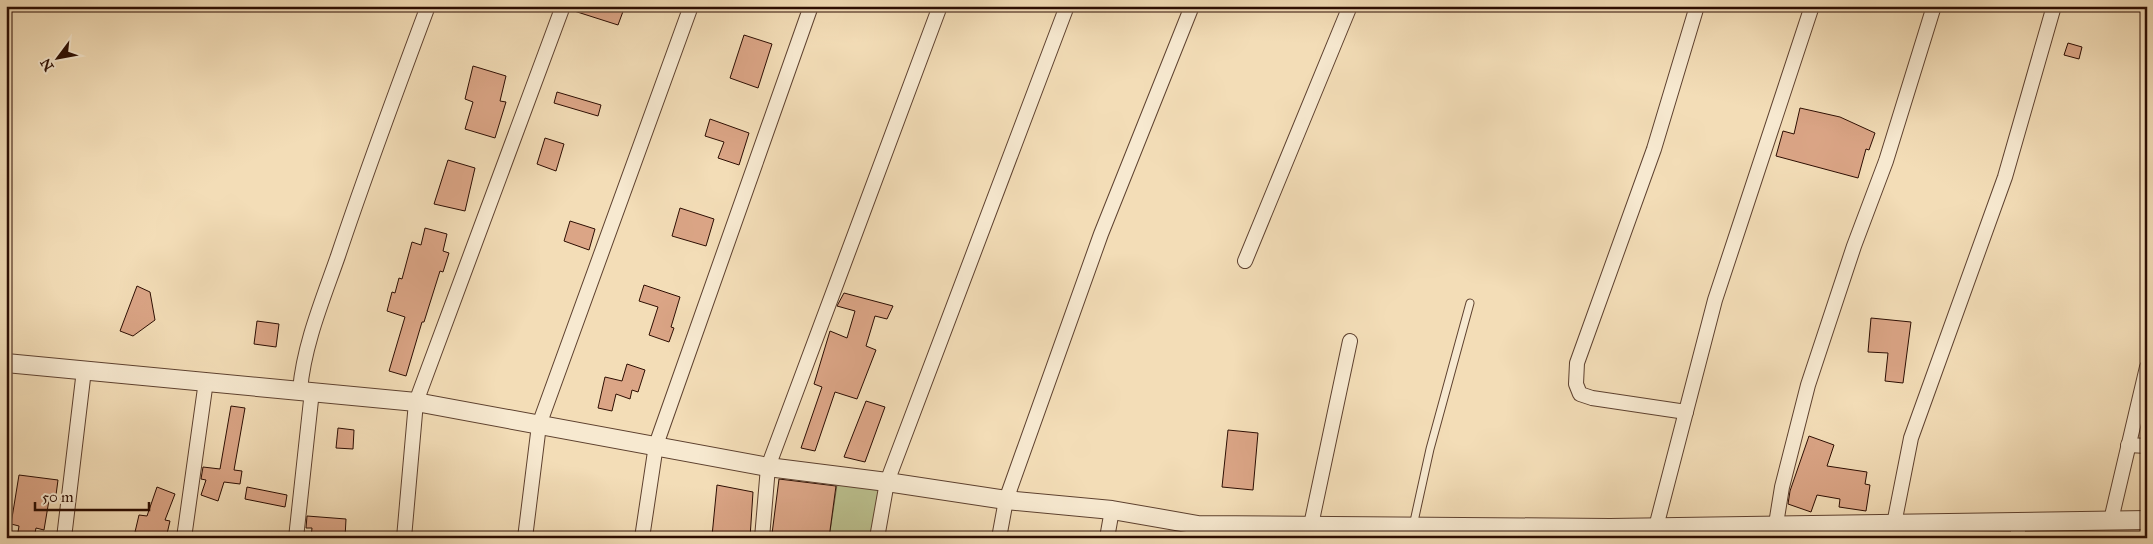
<svg xmlns="http://www.w3.org/2000/svg" width="2153" height="544" viewBox="0 0 2153 544" font-family="'IM FELL Great Primer',serif">
<style>
.green{fill:#bbc08e;stroke:#746648}
.building{fill:#dba586;stroke:#2c0d02}
.lines{fill:none;stroke-linecap:round;stroke-linejoin:round}
.service-casing{stroke:#5e412f;stroke-width:9}
.minor-casing{stroke:#5e412f;stroke-width:16}
.tertiary-casing{stroke:#5e412f;stroke-width:20}
.service{stroke:#f7e9d0;stroke-width:7}
.minor{stroke:#f7e9d0;stroke-width:14}
.tertiary{stroke:#f7e9d0;stroke-width:18}
</style>
<rect width="100%" height="100%" fill="#f3ddb7"/>
<filter id="stains"><feTurbulence type="fractalNoise" baseFrequency=".004" numOctaves="4"/><feColorMatrix values="0 0 0 0 .2 0 0 0 0 .09 0 0 0 0 .02 0 0 0 .5 -.17"/></filter>
<radialGradient id="worn" r=".72"><stop offset=".6" stop-color="#630" stop-opacity="0"/><stop offset="1" stop-color="#630" stop-opacity=".3"/></radialGradient>
<!-- green -->
<polygon class="green" points="838,478 887,482 877,538 829,538"/>
<!-- building -->
<g class="building">
<polygon points="572,6 625,6 618,25 571,10"/>
<polygon points="744,35 772,44 758,88 730,78"/>
<polygon points="2068,43 2082,47 2079,59 2064,55"/>
<polygon points="473,66 506,76 500,101 506,102 495,138 465,129 473,102 465,99"/>
<polygon points="557,92 601,105 598,116 554,103"/>
<polygon points="1800,108 1840,117 1875,133 1869,150 1866,149 1858,178 1776,156 1783,131 1794,134"/>
<polygon points="710,119 749,133 739,165 718,158 724,142 705,136"/>
<polygon points="545,138 564,144 556,171 537,164"/>
<polygon points="448,160 475,168 465,211 434,204"/>
<polygon points="680,208 714,219 706,246 672,236"/>
<polygon points="570,221 595,229 589,250 564,241"/>
<polygon points="425,228 447,234 443,251 449,253 443,272 440,271 424,322 422,322 406,376 389,371 405,317 387,311 392,292 395,293 399,278 402,279 412,242 421,245"/>
<polygon points="644,285 680,297 671,327 674,328 669,342 649,335 658,307 639,301"/>
<polygon points="137,286 150,292 155,320 133,336 120,331"/>
<polygon points="844,293 893,306 887,319 875,316 866,346 876,350 857,399 835,392 815,451 801,448 822,387 814,384 830,331 847,338 855,311 837,306"/>
<polygon points="1871,318 1911,322 1903,383 1885,381 1888,353 1868,352"/>
<polygon points="257,321 279,324 276,347 254,344"/>
<polygon points="627,364 645,370 638,392 632,390 630,399 616,394 612,411 598,408 605,377 622,381"/>
<polygon points="866,401 885,407 865,462 844,457"/>
<polygon points="231,406 245,408 234,470 242,471 240,484 224,482 218,501 201,495 206,480 201,479 203,467 220,469"/>
<polygon points="338,428 354,430 353,449 336,448"/>
<polygon points="1228,430 1258,433 1253,490 1222,487"/>
<polygon points="1809,436 1834,445 1827,466 1867,472 1865,484 1870,485 1866,511 1839,507 1840,499 1817,495 1811,512 1788,504 1790,491"/>
<polygon points="19,475 58,480 56,495 50,494 44,530 36,528 34,538 17,538 19,526 11,524"/>
<polygon points="779,479 836,486 829,538 772,534"/>
<polygon points="717,485 753,492 750,538 712,536"/>
<polygon points="157,487 175,494 165,520 170,521 166,538 135,532 139,515 147,516"/>
<polygon points="247,487 287,495 285,507 245,499"/>
<polygon points="307,516 346,519 345,538 311,538 312,528 306,528"/>
</g>
<g class="lines">
<defs>
<polyline id="service" points="1413,526 1430,449 1470,303"/>
<g id="minor">
<polyline points="1245,261 1350,6"/>
<path d="M300 390C304 344 323 299 338 256 366 172 397 89 428 6"/>
<polyline points="1686,412 1592,398 1580,394 1576,384 1577,363 1654,149 1697,6"/>
<polyline points="2128,445 2147,446"/>
<polyline points="2111,520 2147,367"/>
<polyline points="2018,522 2018,538"/>
<polyline points="1894,524 1911,438 2005,177 2054,6"/>
<polyline points="1311,525 1350,341"/>
<polyline points="1656,527 1715,300 1812,6"/>
<polyline points="64,538 84,370"/>
<polyline points="184,538 206,381"/>
<polyline points="296,538 312,391"/>
<polyline points="404,538 416,402 563,6"/>
<polyline points="525,538 539,425 691,6"/>
<polyline points="642,538 656,445 811,6"/>
<polyline points="762,538 768,467 940,6"/>
<polyline points="877,538 887,482 1067,6"/>
<polyline points="999,538 1006,500 1101,234 1192,6"/>
<polyline points="1107,538 1112,510"/>
<polyline points="1777,538 1776,524 1782,487 1808,385 1854,246 1886,161 1934,6"/>
</g>
<polyline id="tertiary" points="6,363 416,402 768,467 887,482 1006,500 1112,510 1198,525 1610,528 2147,520"/>
</defs>
<!-- service casing -->
<use href="#service" class="service-casing"/>
<!-- minor casing -->
<use href="#minor" class="minor-casing"/>
<!-- tertiary casing -->
<use href="#tertiary" class="tertiary-casing"/>
<!-- service -->
<use href="#service" class="service"/>
<!-- minor -->
<use href="#minor" class="minor"/>
<!-- tertiary -->
<use href="#tertiary" class="tertiary"/>
</g>
<!-- margin -->
<rect width="2153" height="544" fill="none" stroke="#f3ddb7" stroke-width="25"/>
<rect x="8" y="8" width="2138" height="529" fill="none" stroke="#2c0d02" stroke-width="2.5"/>
<rect x="12" y="12" width="2128" height="519" fill="none" stroke="#2c0d02"/>
<!-- north arrow -->
<g transform="translate(58 58) rotate(238)" stroke="#f7e9d0" stroke-width="4" paint-order="stroke">
<path d="M0-4L9 19L0 12L-9 19Z" fill="#2c0d02"/>
<text y="-8" font-size="14" font-weight="bold" text-anchor="middle" fill="#2c0d02">N</text>
</g>
<!-- scale -->
<path d="M35 502v8h114v-8" fill="none" stroke="#2c0d02" stroke-width="2.5"/>
<text x="42" y="502" font-size="15" fill="#2c0d02" stroke="#f7e9d0" stroke-width="4" paint-order="stroke">50 m</text>
<rect width="100%" height="100%" filter="url(#stains)"/>
<rect width="100%" height="100%" fill="url(#worn)"/>
</svg>
